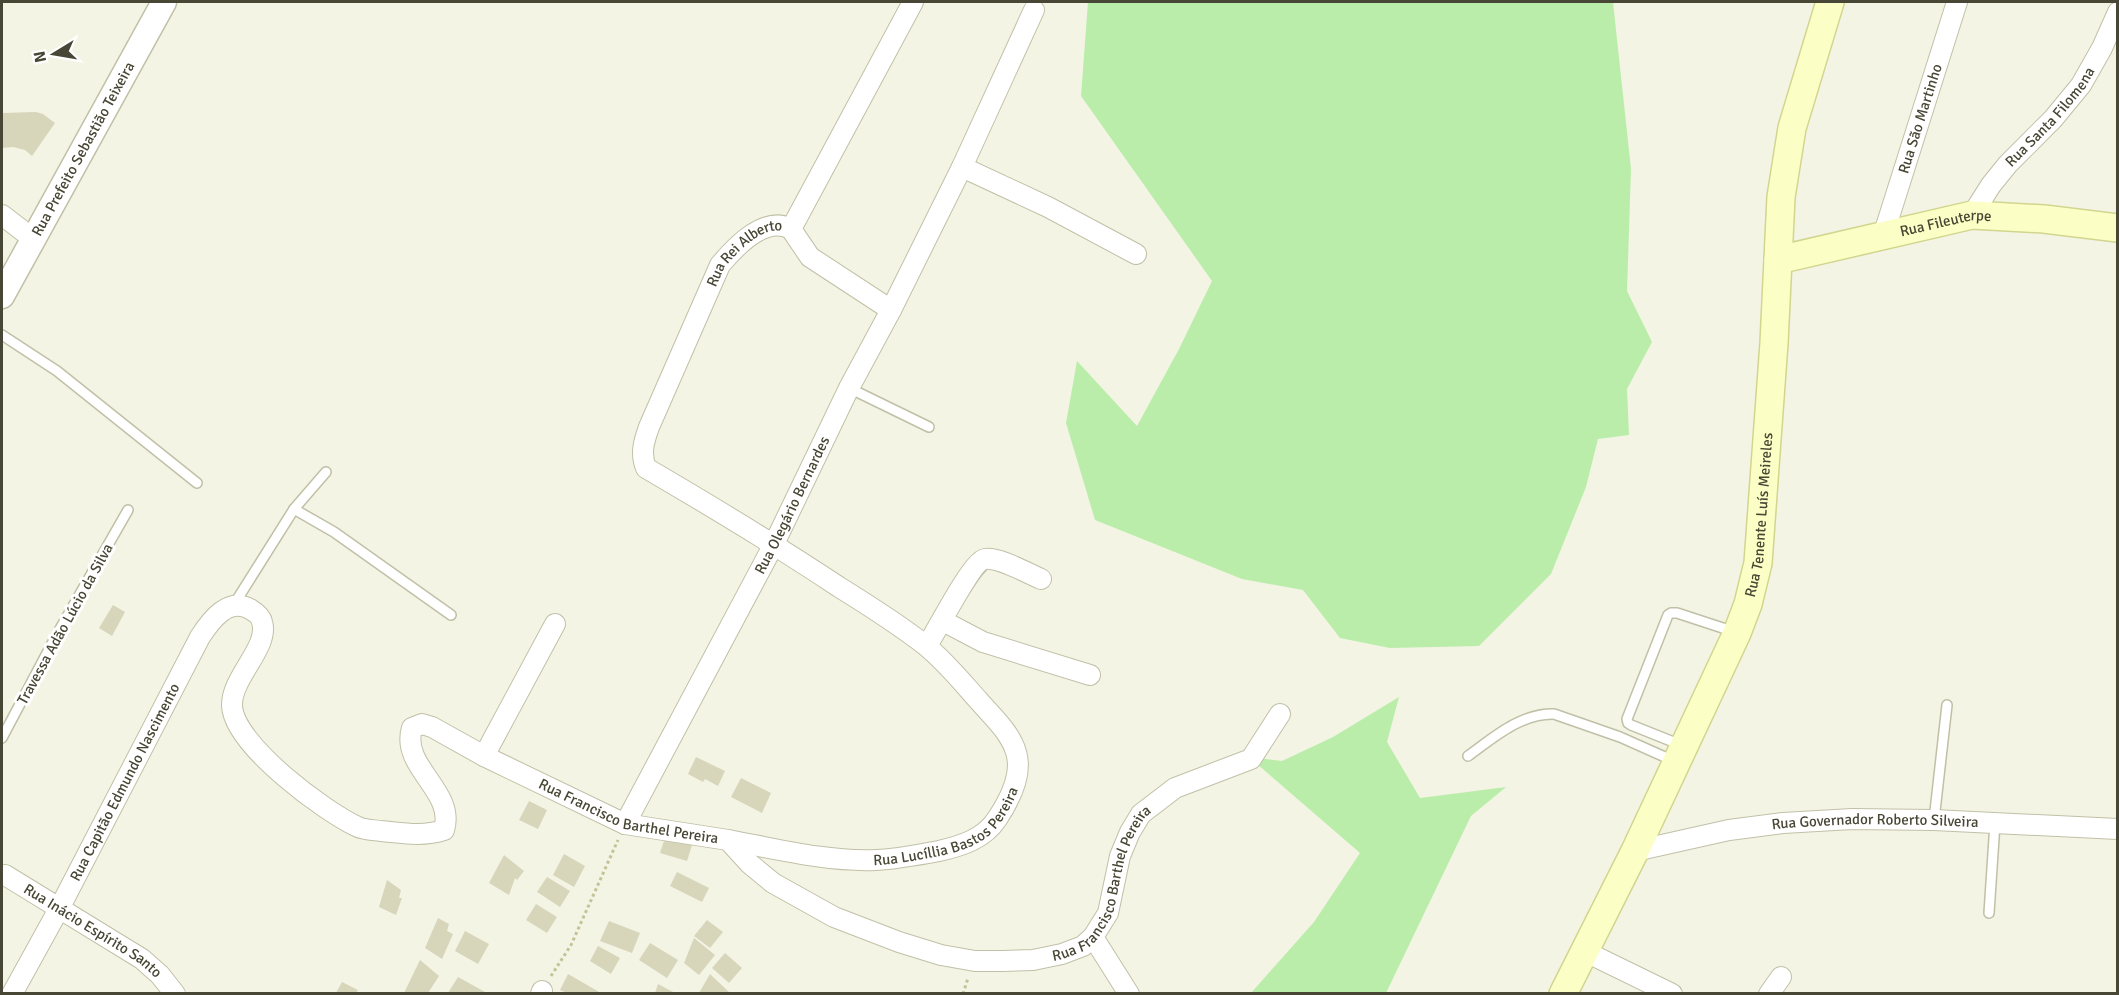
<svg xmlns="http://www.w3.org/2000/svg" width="2119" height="995" viewBox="0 0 2119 995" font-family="Signika,sans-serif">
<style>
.green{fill:#baedaa}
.building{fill:#d7d5ba}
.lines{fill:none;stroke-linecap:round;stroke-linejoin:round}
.service-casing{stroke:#c1c0a7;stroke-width:12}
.minor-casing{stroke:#c1c0a7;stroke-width:22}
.tertiary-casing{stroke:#c1c0a7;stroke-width:27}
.secondary-casing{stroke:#d2d58e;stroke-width:30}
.path{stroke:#c4c297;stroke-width:3;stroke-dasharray:3 3;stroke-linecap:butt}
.service{stroke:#fff;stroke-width:9}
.minor{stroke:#fff;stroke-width:20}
.tertiary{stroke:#fff;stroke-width:24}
.secondary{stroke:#fbffc5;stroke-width:27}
.labels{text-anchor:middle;stroke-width:6;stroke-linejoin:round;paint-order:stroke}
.street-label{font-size:15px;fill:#484634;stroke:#fff}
</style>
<rect width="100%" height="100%" fill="#f4f4e5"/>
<!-- green -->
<g class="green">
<polygon points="1088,2 1613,2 1631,169 1627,291 1652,342 1627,389 1629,435 1598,439 1586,487 1551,574 1479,646 1390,648 1340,638 1303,590 1242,579 1095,520 1066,423 1077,361 1137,426 1179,349 1212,281 1081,96"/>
<polygon points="1399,697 1387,742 1420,798 1506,787 1471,816 1386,993 1251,993 1314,922 1360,853 1249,757 1282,761 1333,737"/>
</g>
<!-- building -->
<g class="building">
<polygon points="36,112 43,114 55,123 32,156 25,150 13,147 2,148 2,113"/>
<polygon points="113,605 125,612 112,636 99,628"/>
<polygon points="696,757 725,771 718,786 705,779 703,782 688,774"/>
<polygon points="741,778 771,793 762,813 731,797"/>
<polygon points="529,801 547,810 538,829 519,820"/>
<polygon points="666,834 693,842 687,861 660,853"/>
<polygon points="564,854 585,866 574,887 553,875"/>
<polygon points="504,855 524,871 517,880 515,878 509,895 489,883"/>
<polygon points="677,872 709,888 702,902 670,886"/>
<polygon points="547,877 570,891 560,907 537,892"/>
<polygon points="387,880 401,890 399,898 402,898 396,915 379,907"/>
<polygon points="536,904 557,917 547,933 526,920"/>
<polygon points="438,918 449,924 447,931 453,934 442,959 425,948"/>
<polygon points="707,920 723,932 710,948 694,936"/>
<polygon points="609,921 640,933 632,953 600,941"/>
<polygon points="465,931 489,944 478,964 455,951"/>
<polygon points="694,938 715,955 699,975 684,963"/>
<polygon points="650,943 678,960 667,978 639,960"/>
<polygon points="598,946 620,958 611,974 590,961"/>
<polygon points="725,953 742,968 729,983 712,968"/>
<polygon points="420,960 439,976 428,993 404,993"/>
<polygon points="568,974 601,993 567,993 560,990"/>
<polygon points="710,974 730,993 699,993"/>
<polygon points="458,977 485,992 484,993 448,993"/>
<polygon points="342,982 358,990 356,993 336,993"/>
<polygon points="658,984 675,993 655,993"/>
</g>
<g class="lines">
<defs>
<g id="service">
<polyline points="2,335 57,371 197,483"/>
<polyline points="849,388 929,427"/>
<polyline points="294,509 334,532 451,615"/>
<polyline points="233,606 294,509 326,472"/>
<polyline points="2,738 56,636 128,510"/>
<polyline points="1681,745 1631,725 1628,723 1627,719 1668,615 1671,613 1677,613 1735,632"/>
<path d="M1468 756C1493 738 1521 713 1554 714L1620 737 1674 761"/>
<polyline points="1934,820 1947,705"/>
<polyline points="1989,913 1995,823"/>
</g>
<g id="minor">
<polyline points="962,167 1048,207 1136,254"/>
<polyline points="2,215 32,238"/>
<path id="s1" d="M1972 215 1991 185 2008 164 2053 119 2081 85 2102 48 2118 12"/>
<polyline points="791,229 810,257 891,310"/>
<path id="s2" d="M1883 236 1957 2"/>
<polyline points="943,621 983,642 1090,675"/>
<path d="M927 646C936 632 972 561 985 559 999 557 1027 573 1041 579"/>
<polyline points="484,756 555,624"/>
<path id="s3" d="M625 824 774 544 849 388 891 310 962 167 1034 10"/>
<path id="s4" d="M728 840C777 849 827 862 876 860 897 859 918 855 939 851 961 846 984 839 997 819 1009 801 1023 774 1016 752 1010 732 992 716 979 701 962 682 945 661 925 645 898 624 868 605 839 587 776 545 711 506 646 468 640 453 644 441 649 427L720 265C736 246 765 215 791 229L913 2"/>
<path id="s5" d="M1635 851 1729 830 1783 823 1852 819 1934 820 2118 829"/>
<path id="s6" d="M5 875 142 959 160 975 175 994"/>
<polyline points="1093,937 1129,994"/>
<polyline points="1584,951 1672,994"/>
<path id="s7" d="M12 994 60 907 200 637C211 620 228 597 250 609 255 612 261 616 262 622 270 647 231 677 232 706 234 745 325 812 358 827 365 830 374 830 381 831 403 833 422 837 444 830 456 791 400 767 412 728L422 724 432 727 484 756 625 824 728 840 750 864 773 883 834 917 899 942 941 955 975 961H1003L1033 960 1062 954 1083 946 1093 937 1108 913 1120 856 1130 832 1141 814 1175 788 1251 759 1280 714"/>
<polyline points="541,994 542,991"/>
<polyline points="1769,994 1781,977"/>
</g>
<g id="tertiary">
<path id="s8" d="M2 296 164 2"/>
</g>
<g id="secondary">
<path id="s9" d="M1778 260 1972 215 2044 219 2118 228"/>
<path id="s10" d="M1563 994 1635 851 1737 633 1748 604 1758 563 1774 343 1781 197 1792 128 1830 2"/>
</g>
</defs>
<!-- service casing -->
<use href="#service" class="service-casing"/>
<!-- minor casing -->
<use href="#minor" class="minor-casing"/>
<!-- tertiary casing -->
<use href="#tertiary" class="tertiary-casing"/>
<!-- secondary casing -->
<use href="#secondary" class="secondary-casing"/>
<!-- path -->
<g class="path">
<polyline points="551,976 571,945 618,840"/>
<polyline points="963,994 968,978"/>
</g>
<!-- service -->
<use href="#service" class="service"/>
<!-- minor -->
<use href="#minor" class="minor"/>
<!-- tertiary -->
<use href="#tertiary" class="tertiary"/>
<!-- secondary -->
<use href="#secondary" class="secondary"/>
</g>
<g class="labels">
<!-- street labels -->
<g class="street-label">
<text dy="5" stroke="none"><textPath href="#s1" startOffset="126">Rua Santa Filomena</textPath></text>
<text dy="5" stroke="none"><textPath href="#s2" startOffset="123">Rua São Martinho</textPath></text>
<text dy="5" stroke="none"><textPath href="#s8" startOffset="168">Rua Prefeito Sebastião Teixeira</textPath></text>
<text dy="5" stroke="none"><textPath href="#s9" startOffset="172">Rua Fileuterpe</textPath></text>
<text dy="5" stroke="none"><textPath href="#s4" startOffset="1071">Rua Rei Alberto</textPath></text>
<text dy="5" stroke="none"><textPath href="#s3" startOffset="360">Rua Olegário Bernardes</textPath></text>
<text dy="5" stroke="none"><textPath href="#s10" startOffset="522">Rua Tenente Luís Meireles</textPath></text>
<text transform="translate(65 624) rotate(-61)" y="5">Travessa Adão Lúcio da Silva</text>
<text dy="5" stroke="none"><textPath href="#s7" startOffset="240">Rua Capitão Edmundo Nascimento</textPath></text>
<text dy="5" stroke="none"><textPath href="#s7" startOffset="1191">Rua Francisco Barthel Pereira</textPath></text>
<text dy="5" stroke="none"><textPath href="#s4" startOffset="232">Rua Lucíllia Bastos Pereira</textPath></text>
<text dy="5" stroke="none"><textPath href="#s5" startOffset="243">Rua Governador Roberto Silveira</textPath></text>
<text dy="5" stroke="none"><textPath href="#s7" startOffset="1748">Rua Francisco Barthel Pereira</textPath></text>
<text dy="5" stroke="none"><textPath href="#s6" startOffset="104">Rua Inácio Espírito Santo</textPath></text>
</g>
</g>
<!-- border -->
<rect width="2119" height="995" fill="none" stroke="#484634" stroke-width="6"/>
<!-- north arrow -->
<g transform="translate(54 54) rotate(259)" stroke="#ffffff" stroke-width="4.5" paint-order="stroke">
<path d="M0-4.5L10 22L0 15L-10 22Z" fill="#484634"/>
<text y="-9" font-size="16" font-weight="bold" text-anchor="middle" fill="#484634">N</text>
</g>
</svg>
